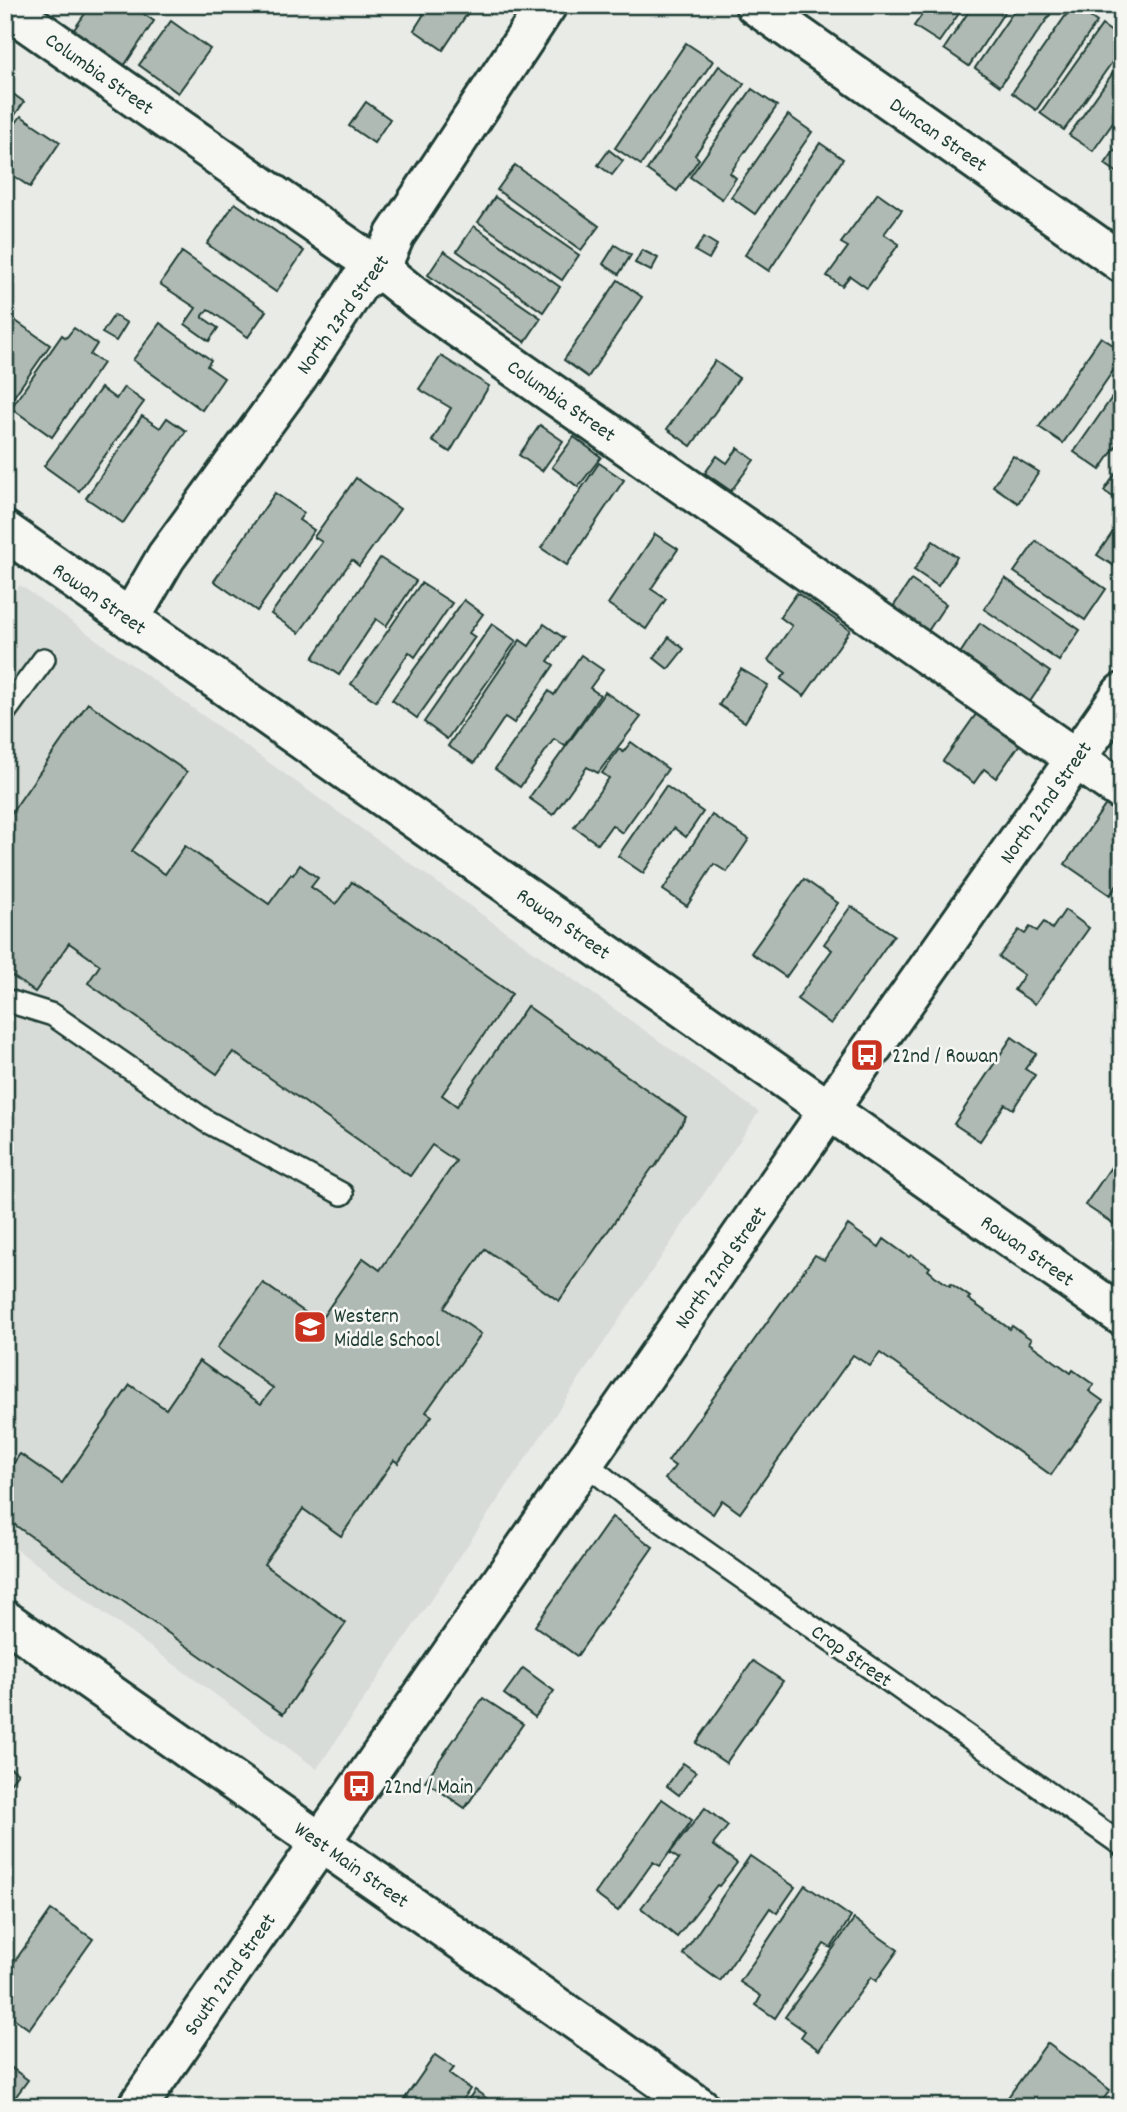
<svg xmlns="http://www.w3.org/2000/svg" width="1127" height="2112" viewBox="0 0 1127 2112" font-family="Dekko,sans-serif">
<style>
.built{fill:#d8dcd8}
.building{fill:#b0bab5;stroke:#1f3d34;stroke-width:2}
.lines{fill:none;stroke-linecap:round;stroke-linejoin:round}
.service-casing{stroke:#1f3d34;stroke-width:26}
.minor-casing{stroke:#1f3d34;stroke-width:44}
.tertiary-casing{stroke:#1f3d34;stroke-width:44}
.primary-casing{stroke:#1f3d34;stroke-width:44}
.service{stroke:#f6f6f2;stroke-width:21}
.minor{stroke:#f6f6f2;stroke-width:38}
.tertiary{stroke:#f6f6f2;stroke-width:38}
.primary{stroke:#f6f6f2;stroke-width:38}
.labels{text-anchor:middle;stroke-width:5;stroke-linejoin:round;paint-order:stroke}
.street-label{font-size:21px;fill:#1f3d34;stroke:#f6f6f2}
.poi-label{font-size:21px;fill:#1f3d34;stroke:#f6f6f2;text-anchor:start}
</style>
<rect width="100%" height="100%" fill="#e9ebe7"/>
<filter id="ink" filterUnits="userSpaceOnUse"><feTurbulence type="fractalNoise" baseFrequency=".0143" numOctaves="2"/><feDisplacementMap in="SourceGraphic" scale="14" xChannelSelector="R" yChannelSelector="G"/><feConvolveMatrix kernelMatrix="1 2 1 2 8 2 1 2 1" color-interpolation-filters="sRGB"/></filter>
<g filter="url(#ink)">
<!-- built -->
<polygon class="built" points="20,585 759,1112 317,1769 5,1541 5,606"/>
<!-- building -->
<g class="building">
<polygon points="91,5 131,5 154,21 124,66 73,31"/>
<polygon points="427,5 473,5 443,50 414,30 424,14 422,13"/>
<polygon points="929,5 965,5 939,42 914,26"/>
<polygon points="973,5 1009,5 969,66 944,49"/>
<polygon points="1018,5 1057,5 1000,86 975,68"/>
<polygon points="1073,5 1097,22 1036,110 1012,93"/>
<polygon points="171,21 210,49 178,93 139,65"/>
<polygon points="1102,25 1122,39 1122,48 1064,130 1040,113"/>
<polygon points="686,43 713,61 641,165 615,148"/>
<polygon points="1122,60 1122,110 1093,151 1069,135"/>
<polygon points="719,66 744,84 695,155 699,159 677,191 647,170"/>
<polygon points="5,88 24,102 5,129"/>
<polygon points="752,89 777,106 730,173 736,178 722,199 690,177"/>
<polygon points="366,102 390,119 374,143 349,126"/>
<polygon points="788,115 812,132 755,214 731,197"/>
<polygon points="21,116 60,142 30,187 5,170 5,138"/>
<polygon points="1122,140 1122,176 1105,164"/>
<polygon points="820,143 843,159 769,271 745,255"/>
<polygon points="609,150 623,161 612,175 598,165"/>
<polygon points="515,165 599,226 581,250 497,190"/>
<polygon points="878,193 902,210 884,234 899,244 867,288 850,276 842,286 827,276 848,247 841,243"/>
<polygon points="495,197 579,255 562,280 478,222"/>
<polygon points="235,203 304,251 276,292 207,244"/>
<polygon points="474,226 560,287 543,312 457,251"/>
<polygon points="704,237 717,245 709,259 695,251"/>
<polygon points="615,245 631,255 619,274 603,264"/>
<polygon points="642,250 658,258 651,271 635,263"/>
<polygon points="444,251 541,318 525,342 428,275"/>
<polygon points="182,252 266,311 248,337 208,309 202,317 218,328 209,341 185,324 196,308 160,284"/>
<polygon points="618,280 642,297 588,377 564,360"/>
<polygon points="114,315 127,323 116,341 102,333"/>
<polygon points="10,317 50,345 5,409 5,323"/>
<polygon points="160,323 211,360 207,366 224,378 202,410 133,360"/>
<polygon points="74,328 97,344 90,355 103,363 52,437 11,408 62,335 66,338"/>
<polygon points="1101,337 1122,351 1122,358 1063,443 1039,427"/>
<polygon points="441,356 489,386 450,452 432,441 451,408 419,389"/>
<polygon points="715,361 739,378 691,446 667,429"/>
<polygon points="1122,383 1122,437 1100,470 1074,452"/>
<polygon points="124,387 144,402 79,491 44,466 101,388 116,399"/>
<polygon points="142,416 160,428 167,418 186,431 123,523 86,498"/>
<polygon points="540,425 563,441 542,471 519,455"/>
<polygon points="574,437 601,457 578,487 552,467"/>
<polygon points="738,448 754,460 731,491 705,473 717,456 727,463"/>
<polygon points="1013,456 1039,472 1018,503 993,486"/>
<polygon points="599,463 624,480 567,565 541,548"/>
<polygon points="1122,464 1122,503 1104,491"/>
<polygon points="356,478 400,509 359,566 352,560 299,633 271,614 322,542 314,537"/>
<polygon points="275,493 304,513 299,520 314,530 257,611 214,581"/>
<polygon points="1119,523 1122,526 1122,571 1097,555"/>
<polygon points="655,534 678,549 651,589 666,599 646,629 608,604"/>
<polygon points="933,541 957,557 938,586 914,570"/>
<polygon points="1036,541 1106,589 1085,620 1014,572"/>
<polygon points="380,558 416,581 386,626 376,619 339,675 313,658"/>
<polygon points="1005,578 1080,630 1059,661 984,609"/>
<polygon points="911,580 946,604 926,634 891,610"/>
<polygon points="421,583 452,603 415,657 409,652 376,701 351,684"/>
<polygon points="797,593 850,630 804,696 781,679 786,673 768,660 792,626 780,617"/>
<polygon points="464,600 483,614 469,633 475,637 417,718 392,700"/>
<polygon points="980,623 1050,672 1029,703 959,655"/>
<polygon points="492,624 516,641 447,739 424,722"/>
<polygon points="544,624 564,638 548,661 554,665 514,723 505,717 474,763 471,761 448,746 520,640 529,646"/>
<polygon points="669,637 684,649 668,669 654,658"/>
<polygon points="581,655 603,670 590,688 600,695 565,746 554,739 520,787 495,769 549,691 554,695"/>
<polygon points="741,669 768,685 745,722 719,705"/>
<polygon points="605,692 641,717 598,773 587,767 553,815 529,798"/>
<polygon points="88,703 187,772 132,851 165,874 185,846 269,904 291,874 293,875 300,865 318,878 311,887 336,904 352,882 512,994 442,1095 457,1106 527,1006 686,1117 655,1167 652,1168 559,1301 485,1249 444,1308 481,1334 426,1412 432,1416 408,1449 398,1463 394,1460 341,1536 303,1509 264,1564 346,1623 283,1714 5,1518 5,1475 20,1454 62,1483 130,1385 166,1409 199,1361 261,1404 273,1388 217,1348 263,1283 319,1322 363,1258 380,1270 456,1161 432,1145 410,1176 233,1052 217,1074 88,983 100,965 69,943 35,992 5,971 5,822"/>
<polygon points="979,710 1022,741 996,778 984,769 974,783 943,761"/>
<polygon points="631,742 668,769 622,833 612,825 598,844 574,827 609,778 602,773 619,749 623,752"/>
<polygon points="666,786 703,812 686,837 674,828 643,873 618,856"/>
<polygon points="1109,800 1122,809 1122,878 1110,895 1065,864"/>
<polygon points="712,815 749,839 727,872 714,864 687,906 663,890"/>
<polygon points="804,879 838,903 786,977 751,953"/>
<polygon points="851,906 894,935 831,1024 797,999 832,950 824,944"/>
<polygon points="1065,910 1089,928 1035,1004 1014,990 1024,975 999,957 1019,930 1025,934 1030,927 1037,931 1044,922 1052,929"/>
<polygon points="1012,1037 1036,1054 1025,1069 1035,1075 1013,1109 1005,1104 980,1141 954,1124"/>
<polygon points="1122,1151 1122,1222 1118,1227 1085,1205"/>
<polygon points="848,1225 879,1247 884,1239 909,1257 911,1255 930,1267 928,1270 935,1276 950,1286 951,1284 970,1297 968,1299 1010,1329 1012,1326 1031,1339 1029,1343 1071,1373 1073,1370 1094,1385 1089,1391 1103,1401 1051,1475 880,1353 870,1366 853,1355 740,1513 722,1500 713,1514 665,1479 675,1466 668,1461 815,1255 824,1260"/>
<polygon points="612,1517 653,1547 577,1656 535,1626"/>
<polygon points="753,1661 783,1681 726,1763 696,1743"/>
<polygon points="523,1668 554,1691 535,1717 504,1694"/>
<polygon points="483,1698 523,1724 465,1808 425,1781"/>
<polygon points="683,1763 696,1772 679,1795 667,1786"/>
<polygon points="5,1764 18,1773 5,1790"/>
<polygon points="662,1799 692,1820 660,1866 653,1862 618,1911 595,1894"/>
<polygon points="705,1808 728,1826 713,1845 737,1863 719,1886 717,1885 677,1937 641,1908 679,1859 670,1853"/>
<polygon points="750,1856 795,1887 777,1913 770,1908 720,1981 683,1954"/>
<polygon points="805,1885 851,1917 831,1948 824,1944 775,2018 756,2005 761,1996 740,1982"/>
<polygon points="51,1910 93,1939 29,2029 5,2012 5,1975"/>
<polygon points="854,1919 898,1950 876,1981 871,1977 819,2050 801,2037 805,2031 785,2017"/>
<polygon points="1047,2043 1110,2090 1098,2107 1001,2107"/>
<polygon points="435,2055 454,2068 449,2074 470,2089 458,2107 399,2107"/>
<polygon points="5,2063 28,2080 8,2107 5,2107"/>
<polygon points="475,2090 499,2107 463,2107"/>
</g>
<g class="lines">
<defs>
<g id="service">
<polyline points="5,712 44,659"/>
<polyline points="5,1000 53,1015 206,1121 342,1194"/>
<polyline points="584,1462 629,1498 1122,1845"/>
</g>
<g id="minor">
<polyline points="755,5 1122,263"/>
<polyline points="5,7 380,269 421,302 1122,791"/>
<polyline points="5,531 1122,1316"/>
<polyline points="130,619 166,557 298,376 360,282 380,269 395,235 547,5"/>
</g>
<polyline id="tertiary" points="5,1620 320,1842"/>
<g id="primary">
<polyline points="320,1842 700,2107"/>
<polyline points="137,2107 867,1055 1122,693"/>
</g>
</defs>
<!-- service casing -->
<use href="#service" class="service-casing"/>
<!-- minor casing -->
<use href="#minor" class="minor-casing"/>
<!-- tertiary casing -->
<use href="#tertiary" class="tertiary-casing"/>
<!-- primary casing -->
<use href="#primary" class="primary-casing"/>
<!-- service -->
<use href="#service" class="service"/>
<!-- minor -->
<use href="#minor" class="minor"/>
<!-- tertiary -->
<use href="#tertiary" class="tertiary"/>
<!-- primary -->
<use href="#primary" class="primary"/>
</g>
</g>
<!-- icons -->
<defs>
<symbol id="bus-square" viewBox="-11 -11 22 22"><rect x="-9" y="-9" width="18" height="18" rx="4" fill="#c8321e" stroke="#f6f6f2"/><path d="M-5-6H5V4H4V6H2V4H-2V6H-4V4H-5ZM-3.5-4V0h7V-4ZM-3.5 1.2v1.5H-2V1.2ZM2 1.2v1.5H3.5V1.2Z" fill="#fff"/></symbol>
<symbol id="school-square" viewBox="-11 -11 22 22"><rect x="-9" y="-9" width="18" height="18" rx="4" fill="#c8321e" stroke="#f6f6f2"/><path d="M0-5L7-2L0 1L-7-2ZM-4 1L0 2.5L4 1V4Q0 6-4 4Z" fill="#fff"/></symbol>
</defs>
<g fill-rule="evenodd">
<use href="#bus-square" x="848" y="1036" width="38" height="38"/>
<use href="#school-square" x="291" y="1308" width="38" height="38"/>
<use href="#bus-square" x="340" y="1767" width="38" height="38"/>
</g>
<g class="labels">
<!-- street labels -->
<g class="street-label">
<text transform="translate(100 73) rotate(35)" y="7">Columbia Street</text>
<text transform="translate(939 134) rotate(35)" y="7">Duncan Street</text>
<text transform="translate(342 314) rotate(-54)" y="7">North 23rd Street</text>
<text transform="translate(562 400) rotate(35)" y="7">Columbia Street</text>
<text transform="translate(100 598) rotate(35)" y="7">Rowan Street</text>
<text transform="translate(1045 802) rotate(-55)" y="7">North 22nd Street</text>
<text transform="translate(564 923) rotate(35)" y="7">Rowan Street</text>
<text transform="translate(1028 1250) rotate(35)" y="7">Rowan Street</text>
<text transform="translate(720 1267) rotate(-55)" y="7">North 22nd Street</text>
<text transform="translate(852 1655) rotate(35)" y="7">Crop Street</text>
<text transform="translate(352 1864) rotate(35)" y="7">West Main Street</text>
<text transform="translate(229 1974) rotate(-55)" y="7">South 22nd Street</text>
</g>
<!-- poi labels -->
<g class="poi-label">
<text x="892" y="1062">22nd / Rowan</text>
<text x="334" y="1322">Western<tspan x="334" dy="24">Middle School</tspan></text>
<text x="384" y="1793">22nd / Main</text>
</g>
</g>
<!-- margin -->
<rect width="1127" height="2112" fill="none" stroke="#f6f6f2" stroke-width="28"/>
<rect x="14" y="14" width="1099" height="2084" fill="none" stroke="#1f3d34" stroke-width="2.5" filter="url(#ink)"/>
</svg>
